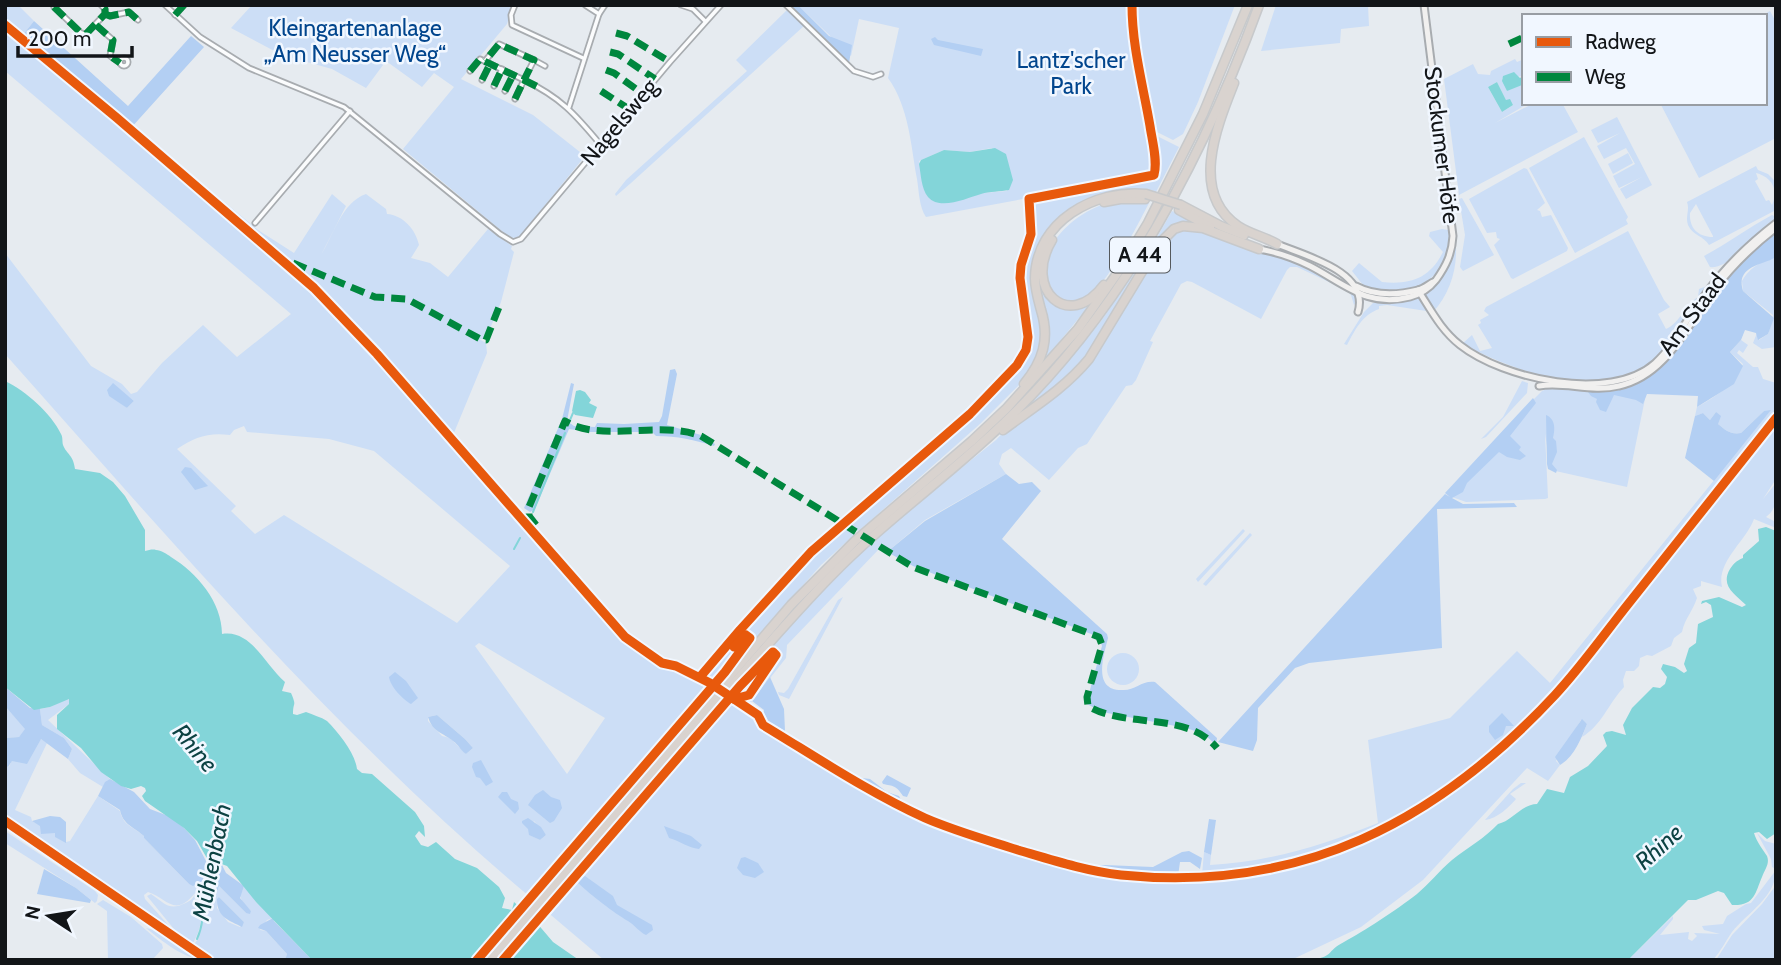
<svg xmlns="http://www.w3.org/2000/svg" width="1781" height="965" viewBox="0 0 1781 965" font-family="Cabin,sans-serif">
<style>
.green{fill:#ccdef6;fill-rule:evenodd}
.forest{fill:#b3cff3}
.water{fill:#83d5d9}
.pier{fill:#e6ebf0}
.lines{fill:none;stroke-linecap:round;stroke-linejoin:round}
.stream{stroke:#83d5d9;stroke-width:2}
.street-casing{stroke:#a8acb0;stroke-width:7}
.secondary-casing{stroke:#a8acb0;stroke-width:9}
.highway-casing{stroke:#c7c9cb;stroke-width:11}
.street{stroke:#fbfcfd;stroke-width:3.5}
.secondary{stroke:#f1f0ef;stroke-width:5}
.highway{stroke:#d9d3cf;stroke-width:8}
.highway-bridge-casing{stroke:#c7c9cb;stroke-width:11;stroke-linecap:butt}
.highway-bridge{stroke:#d9d3cf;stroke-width:8}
.quiet{stroke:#00873e;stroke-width:7;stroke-dasharray:14 7;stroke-linecap:butt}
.cycleway-casing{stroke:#f1f7ff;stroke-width:13}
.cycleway{stroke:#e8590c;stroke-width:9}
.labels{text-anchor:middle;stroke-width:5;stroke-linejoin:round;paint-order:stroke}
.shield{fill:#f1f7ff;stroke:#55595d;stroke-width:2}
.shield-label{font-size:21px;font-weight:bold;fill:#121518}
.park-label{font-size:23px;fill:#01458d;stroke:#f1f7ff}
.street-label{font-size:23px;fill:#121518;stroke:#f1f7ff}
.water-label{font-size:24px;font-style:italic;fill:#0c4243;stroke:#f1f7ff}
</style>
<rect width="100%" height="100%" fill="#e6ebf0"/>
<!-- green -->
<g class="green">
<polygon points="5,5 18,5 34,21 22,36 5,25"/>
<polygon points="252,5 513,5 507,24 461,79 533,115 585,156 520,236 515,238 509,237 403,149 454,87 434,73 422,87 386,61 366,88 332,69 282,55 231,28"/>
<path d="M798 5H1131C1129 63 1155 117 1153 175L926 217C919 207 919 191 917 179 911 146 909 107 888 78L899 28 859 19 851 56ZM992 148 1007 191 982 193 952 202H935L919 161 944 150 970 152Z"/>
<polygon points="1136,5 1235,5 1198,102 1183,134 1173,140 1153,130 1136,44"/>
<polygon points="1276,5 1368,5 1369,26 1341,29 1340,43 1261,51"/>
<polygon points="788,9 805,25 631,183 616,196 615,194 626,180 747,71 736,60"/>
<polygon points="1770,11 1776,22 1776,138 1699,178 1660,103 1765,103 1765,16 1761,16"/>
<path d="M5 30 30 48 130 130 133 126 258 230 294 253 332 194 346 206 321 255C333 236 342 202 366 194L386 209 387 214C403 215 416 230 419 245L411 258 430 263 448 277 488 229 512 246 511 249 514 252 501 302 487 336 483 339H479L486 343 487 353 451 440 624 638 643 649 662 665 676 668 710 687 529 896C336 734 172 542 5 354V253L91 366 122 384 131 394 137 392 162 363 203 325 237 357 291 314 5 71ZM137 136 285 261 293 263 290 265 308 282ZM113 384 134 401 127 408 119 401ZM244 426 247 432 329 439 374 451 510 566 457 623 284 515 255 534 231 511 236 506 177 449C194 437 209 432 230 435L234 430ZM479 643 605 718 567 774 475 646ZM437 715 465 739 473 748 466 754 450 738 442 736 428 721V717ZM534 821 546 835 540 840 530 835 529 829Z"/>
<path d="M1515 59 1517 62 1524 59 1523 76 1502 78 1507 91 1524 79V103H1529L1495 123 1534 103H1562L1578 132 1459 195 1444 79 1473 64 1478 74 1490 75 1491 71ZM1497 82 1506 100 1513 105 1502 112 1488 87Z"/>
<polygon points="1617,117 1652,185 1626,199 1620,189 1642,177 1619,188 1613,176 1635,164 1626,148 1604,159 1597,146 1620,133 1598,143 1591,130"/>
<path d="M1153 134 1179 147 1156 192 1138 190 1072 209 1036 257 1042 347 1027 377 981 423 868 523 858 531 845 523C882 492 1024 380 1030 340 1033 319 1020 298 1021 276 1022 262 1028 249 1031 235 1034 224 1032 214 1031 203L1035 199 1152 180 1157 171Z"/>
<polygon points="1584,137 1628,217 1626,220 1628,224 1575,253 1529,168"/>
<polygon points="1628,153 1633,163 1613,174 1608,164"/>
<path d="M1756 166 1758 170 1768 174 1776 182V210L1709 245C1704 236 1693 236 1688 225 1685 216 1690 210 1687 202ZM1756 173C1772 177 1779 190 1772 205L1769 200 1766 201 1755 181 1758 179ZM1696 204 1713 236V237C1698 237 1689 228 1690 213Z"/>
<polygon points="1524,168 1527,169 1545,203 1537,210 1540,211 1542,217 1551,215 1568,248 1567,251 1513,279 1511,278 1494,245 1500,239 1497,238 1496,232 1487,233 1469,199"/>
<polygon points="1462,198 1494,255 1463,271 1460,267 1465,235 1459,199"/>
<path d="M1142 202 1149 203C1137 226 1105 290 1082 301 1062 310 1043 288 1044 268 1047 240 1074 216 1099 206 1113 201 1128 202 1142 202Z"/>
<polygon points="1172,211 1202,225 1216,237 1258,253 1274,255 1303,266 1354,293 1356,302 1354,305 1351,295 1346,290 1297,267 1290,267 1287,270 1261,319 1192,282 1187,281 1181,284 1150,341 1153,342 1136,380 1132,385 1126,386 1087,444 1078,448 1049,480 1011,448 1002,454 999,464 1006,474 925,520 887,552 880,548 787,645 786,658 748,706 729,694 835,577 882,532 996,440 1048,385 1101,321 1149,251"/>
<path d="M1772 215 1776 217V221C1761 234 1727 270 1710 267L1704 256C1728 243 1748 228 1772 215Z"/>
<path d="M1442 229 1448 230C1453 237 1451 248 1447 256 1436 284 1400 301 1371 290 1363 287 1357 277 1352 271L1359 263 1382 282C1411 285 1430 278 1443 252L1429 236 1430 232Z"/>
<path d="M1628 231 1664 300 1670 307 1658 314 1666 329C1680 323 1685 305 1698 297L1699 289 1707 286C1702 300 1689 314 1680 327 1672 338 1665 352 1655 361 1606 408 1513 370 1462 344L1472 335 1480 351 1492 348 1478 325 1481 323 1480 320 1489 315 1484 311 1486 307Z"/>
<path d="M1456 247C1457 271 1449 295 1433 312L1387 305 1379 306V309C1362 315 1355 330 1347 345L1344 344 1364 312 1373 303 1422 298 1424 293 1444 272Z"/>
<path d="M1776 251V347L1762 349 1753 343 1757 333 1759 340 1768 334 1773 315 1743 291 1742 281C1752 264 1763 264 1776 251Z"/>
<polygon points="1039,277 1043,290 1057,303 1092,302 1038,368 1045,354"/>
<path d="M1741 340 1748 345 1743 353 1739 350 1737 353 1753 367H1758L1763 379 1776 383V417L1566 681 1776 419V479L1763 499 1776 483C1776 497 1778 508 1766 517L1776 522V528L1754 519C1746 541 1716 562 1722 587L1701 581V586L1693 589 1697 598C1693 611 1685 618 1682 632L1674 638 1671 646 1652 656 1647 655 1640 658 1639 666 1634 671H1626L1623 680 1624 687C1608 704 1602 725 1582 737L1587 724 1581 720 1556 761 1560 765 1548 781 1527 768 1423 880 1361 927 1291 960H604L545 910 728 696C735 701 743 705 750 710 755 715 758 722 764 726 815 759 869 792 924 818 950 830 978 838 1004 846 1041 857 1078 869 1117 875 1197 887 1326 870 1393 825L1345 846 1294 863 1239 873 1202 875 1204 852 1211 855 1210 865C1270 862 1323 845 1378 823L1368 740 1450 718 1517 651 1550 683 1770 411H1764L1741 433C1731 435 1725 430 1718 424L1716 412 1710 420 1703 413 1695 416 1697 407C1717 396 1733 386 1743 364L1730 352ZM1559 691C1547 707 1531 720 1516 733 1482 765 1448 799 1405 819L1471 773Z"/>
<polygon points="1522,381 1528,383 1527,393 1486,437 1481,439 1503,417"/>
<polygon points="1549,388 1646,394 1627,487 1551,470 1545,434 1548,498 1545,499 1466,502 1452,497 1534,399 1542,391"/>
<path d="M842 525 854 532V535L821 565 727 671 713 684 704 679V674C747 622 792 571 842 525Z"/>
<polygon points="1243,529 1245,531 1198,582 1196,579"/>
<polygon points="1250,533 1252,535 1206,586 1203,584"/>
<polygon points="843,597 789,699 779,695 778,692 784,693 788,689 838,600"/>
<circle cx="1123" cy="669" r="16"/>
<polygon points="66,698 70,700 69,704 48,720 110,779 103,787 80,773 68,759 72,749 64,738 42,725 40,709 50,707"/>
<polygon points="5,706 26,729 19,737 5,738"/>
<path d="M41 739 47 743 15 810 31 817 32 821 55 833 56 837 66 842 70 841 98 796 120 811C123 826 134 827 144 836V838L189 884 194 885 203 881V885L198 889 195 899 203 909C201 923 199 935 191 946L183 940 147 896 151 894C163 902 169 911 183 904 191 901 193 899 196 892 174 919 168 898 148 892L144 895 145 899 179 937 5 820V764L9 767 12 760Z"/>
<path d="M1521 783H1526L1510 794 1516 799C1508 808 1498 818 1485 820L1513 789Z"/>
<polygon points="5,822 173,935 173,939 143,923 5,828"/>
<polygon points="5,831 95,891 98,895 97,901 95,903 76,888 5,843"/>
<polygon points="1757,833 1765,841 1776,844 1776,869 1772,867 1771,859"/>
<path d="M1776 870C1776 897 1747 913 1732 932 1725 942 1721 951 1713 960H1628L1673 916V919L1660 935 1689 932 1688 939 1692 941 1697 936 1694 933 1720 934 1704 930 1702 926 1723 924 1727 916 1746 904 1751 903Z"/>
<polygon points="1776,885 1776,960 1716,960 1732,935 1762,904"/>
<path d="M219 886 246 913 251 911 243 903 240 896 244 886 256 902 273 918 267 920 260 930 266 931 287 954 285 960H209L192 947 198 939 205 909 212 907ZM219 897 244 922 240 927 228 922 217 908Z"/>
<polygon points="103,900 131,917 162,944 163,948 152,960 108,960 107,911 97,904"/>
<path d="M146 928C162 931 192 949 206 960 185 960 162 941 146 928Z"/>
</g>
<!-- forest -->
<g class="forest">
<polygon points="789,5 798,5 829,36 852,45 849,63"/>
<polygon points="34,21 128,106 191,36 204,47 130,129 22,36"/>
<polygon points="935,37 938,40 983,49 981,56 934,45 931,39"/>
<path d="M1776 231 1774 258C1763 265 1735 266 1743 291L1774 318 1768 334 1758 340 1756 333 1745 330 1741 340 1730 352 1743 366 1734 384 1697 407 1698 396 1647 394 1643 404 1636 400 1614 395 1606 412 1600 410 1596 402 1597 399 1591 396 1588 392C1617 388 1634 387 1658 368L1730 273Z"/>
<path d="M675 369 677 374 667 425 701 435 715 444 714 446C695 440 677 436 656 436L652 432H590L569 429 535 509 530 512 524 508 562 419 571 383 574 384 567 421 574 426 595 427 597 423 624 424 659 422 662 416 670 370Z"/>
<polygon points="113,383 134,401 127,408 109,396 107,390"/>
<polygon points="1533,398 1536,403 1510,436 1521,447 1519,450 1526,456 1520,460 1507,457 1499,452 1467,483 1463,492 1452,498 1463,504 1514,503 1517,507 1437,509 1442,648 1309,663 1295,668 1258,708 1257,740 1253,751 1218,742 1445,494 1450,497 1445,493"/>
<path d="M1771 410 1714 481 1685 458 1695 416 1703 413 1710 420 1716 412 1721 416 1718 424C1725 430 1731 435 1741 433L1764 411Z"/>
<path d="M1546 415C1556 419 1555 430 1553 438L1556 441 1557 452 1552 464 1557 470 1556 473 1548 469 1547 464Z"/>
<polygon points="185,467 191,468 208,486 195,490 181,472"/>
<path d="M1006 474 1019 484 1032 482 1041 491 1002 539 1107 634 1108 638C1104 655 1091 692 1124 690 1135 690 1143 680 1155 682L1217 738 1216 745 1204 734 1186 728 1102 712 1087 704 1088 697 1102 646 1099 637 913 566 887 552 925 521Z"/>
<path d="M395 672 406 681 418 698 411 704C403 700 390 686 389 677Z"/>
<polygon points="770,677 784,709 785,731 762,718 764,710 752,701"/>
<polygon points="5,687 30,708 40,709 42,725 64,738 72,749 68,759 41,739 27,764 12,761 8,767 5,764 5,738 19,737 25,729 5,706"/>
<polygon points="1502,713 1514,726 1506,726 1503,735 1495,740 1489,732 1489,726"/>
<path d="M437 715 465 739 473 748 466 754C460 750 459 745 453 741 444 733 433 733 428 717Z"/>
<path d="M1582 719 1587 724C1581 739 1574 757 1560 765L1555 757Z"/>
<polygon points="481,760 493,782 486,786 480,778 476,777 472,767 473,763"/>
<path d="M887 775 911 788 907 797 903 796C896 785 893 786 883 784L882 782Z"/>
<path d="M862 778 870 779 887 792 899 796 902 802 897 807C889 807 867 792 859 787Z"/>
<path d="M110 779 134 792 150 809 171 817 184 828 195 840 206 861 203 881 193 886 189 884 144 838V836C134 827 123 825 120 810L98 796 105 782Z"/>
<polygon points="543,790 551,797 560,800 562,808 554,821 550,823 528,805 535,795"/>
<polygon points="502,792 507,792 511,799 518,802 519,809 515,814 498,797"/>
<polygon points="50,816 60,817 66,822 66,843 55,837 55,833 41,834 40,826 32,821"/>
<polygon points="528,818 541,827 546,835 540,840 529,835 528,829 522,823 522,821"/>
<polygon points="1209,819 1216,820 1211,855 1204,852"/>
<path d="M664 826 691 836 702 845 699 849C688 848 680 841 669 838Z"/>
<polygon points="1189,851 1202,858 1200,869 1190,862 1180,862 1178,876 1118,873 1097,870 1099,865 1105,865 1153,867 1182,852"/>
<polygon points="745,857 758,863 764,872 755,878 743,875 737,868 741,858"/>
<path d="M222 865 226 873 244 886 240 898 251 911 250 914 246 913 219 886 212 907 205 909C205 890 200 870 222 865Z"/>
<polygon points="44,869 76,888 91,900 90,903 37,894"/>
<path d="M585 876 613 896 617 905 652 925 653 930 646 935C639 932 635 925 628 921 614 913 591 895 578 883V880Z"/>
<path d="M219 897 244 922 242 927C229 920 217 918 217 899Z"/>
<polygon points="273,918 274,921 312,960 285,960 287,954 266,931 258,928 260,925"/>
</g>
<!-- water -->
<g class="water">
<polygon points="1524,70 1524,79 1521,81 1522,85 1507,91 1502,81 1503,76 1514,72 1520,78 1523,76 1522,72"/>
<polygon points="1497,82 1506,100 1510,99 1513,105 1502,112 1488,87"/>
<path d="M995 148 1006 154 1013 180 1009 190C1000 192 990 191 981 194 967 198 940 211 928 197 921 188 921 174 919 164L921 160 944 150 970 152Z"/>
<path d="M5 381C26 391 51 413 61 434 63 437 62 441 63 445 67 455 73 454 75 469L100 473 113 482 125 496 145 530V551C149 550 153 549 156 550 161 550 167 554 171 557 197 573 222 602 222 634 251 629 265 665 285 682L282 691 291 693C297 707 293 701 293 714L297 715 306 712C313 715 321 717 327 721 339 733 355 753 357 769L362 773 372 774 415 812 424 826 425 837 419 831 415 836 421 845 428 847 436 842 455 859 477 868 499 887 505 898 502 908 512 910 514 902 536 922 553 942 579 960H312L256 902 227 866 219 863 208 866V860L197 841 184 828 145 801 142 796 146 791 145 788 141 786 131 789 121 786 101 772 81 748 57 729V715L69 704V699L50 707 34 710 5 687Z"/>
<polygon points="580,390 585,392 591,400 589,403 597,407 593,418 575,415 572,411 576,391"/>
<path d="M1766 527 1776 531V833L1767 839 1759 832 1754 833C1756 841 1764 851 1767 856 1770 864 1765 869 1762 877 1755 893 1755 906 1732 905L1724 893 1718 891 1696 900H1688L1628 960H1308C1334 958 1326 951 1344 942 1364 931 1395 911 1417 894 1429 884 1439 871 1452 860 1467 848 1485 838 1498 824 1512 821 1522 804 1537 804L1547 789 1564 793 1570 777 1588 766 1607 746 1603 735 1606 732 1612 731 1626 735 1623 725 1632 708 1653 687 1660 688 1665 684 1667 677 1661 669 1663 664 1675 667 1684 673 1687 671 1684 664 1689 648 1696 643 1698 624 1713 617 1711 605 1706 602 1701 604 1702 601 1719 597 1742 607 1746 605C1735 594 1720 586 1730 569 1734 563 1736 561 1743 558V555L1759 541 1758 529Z"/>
</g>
<!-- pier -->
<polygon class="pier" points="524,905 539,920 505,960 476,960"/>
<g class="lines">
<!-- stream -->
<g class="stream">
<polyline points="570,420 573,413"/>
<polyline points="533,512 565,433"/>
<polyline points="514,549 520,538"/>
<path d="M197 939C208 915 200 888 209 865"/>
</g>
<defs>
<g id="street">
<polyline points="165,5 200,37 249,68 344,107 500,234 513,242 521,239 670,62 721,5"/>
<polyline points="515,5 511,15 512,25 583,58"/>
<polyline points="681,5 693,9 705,21"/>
<polyline points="786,5 854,71 873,77 881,74"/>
<polyline points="54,7 81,33 86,34 105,14 105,9 101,5"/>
<polyline points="105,14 110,16 129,12 138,20"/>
<polyline points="599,14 605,5"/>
<polyline points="175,15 184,5"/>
<polyline points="96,25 113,40 110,56 120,63"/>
<circle cx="124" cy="62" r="4"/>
<polyline points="534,60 545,66"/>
<polyline points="470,71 480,59 524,80 534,60 499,44 485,61"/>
<polyline points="482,80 490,64"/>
<polyline points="494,86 502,69"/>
<polyline points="505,91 513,75"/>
<path d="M515 99 524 80C560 97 575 114 600 144"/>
<polyline points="569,107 599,14 585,5"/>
<polyline points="255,223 350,111"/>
</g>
<g id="secondary">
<path d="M1277 244C1306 256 1370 272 1358 312"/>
<path d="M1259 249C1276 252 1294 258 1310 266 1345 284 1367 308 1410 297 1421 294 1429 289 1436 280 1446 266 1452 254 1453 236L1424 5"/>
<path d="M1356 286C1375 296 1398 295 1418 290 1423 289 1429 284 1433 282"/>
<path d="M1418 290C1431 310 1441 330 1460 345 1503 379 1610 403 1655 363 1673 347 1684 323 1699 303 1720 272 1746 246 1776 223"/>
<path d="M1539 386C1564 381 1591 393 1619 386 1668 375 1687 324 1715 289 1732 266 1753 246 1776 228"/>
</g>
<g id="highway">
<path d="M1234 83C1217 126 1189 193 1238 226 1250 234 1265 237 1277 244"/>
<polyline points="1104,202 1120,199 1145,199"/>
<polyline points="1181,205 1221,226 1244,235"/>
<polyline points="1179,210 1210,227"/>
<path d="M1052 240C1022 290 1069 332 1104 285"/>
<path d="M1024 384C1043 361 1050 339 1041 310 1038 299 1035 289 1035 278 1036 221 1095 189 1146 194"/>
<path d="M1003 430C1034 407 1064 389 1089 359L1158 245 1174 229 1183 226 1203 228 1259 249"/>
<polyline points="486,960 791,605 855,541 972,441 1007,408 1078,329 1121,268 1148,223 1203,114 1248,5"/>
<path d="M494 960C564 880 632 800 702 720 744 672 785 623 830 577 886 519 953 473 1011 416 1127 303 1204 156 1259 5"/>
</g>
</defs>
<!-- street casing -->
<use href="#street" class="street-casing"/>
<!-- secondary casing -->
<use href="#secondary" class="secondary-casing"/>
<!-- highway casing -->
<use href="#highway" class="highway-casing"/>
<!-- street -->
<use href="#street" class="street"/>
<!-- secondary -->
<use href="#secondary" class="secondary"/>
<!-- highway -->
<use href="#highway" class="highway"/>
<defs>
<polyline id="highway-bridge" points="1146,194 1181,205"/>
</defs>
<!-- highway-bridge casing -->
<use href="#highway-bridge" class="highway-bridge-casing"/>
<!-- highway-bridge -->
<use href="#highway-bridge" class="highway-bridge"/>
<!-- quiet -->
<g class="quiet">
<polyline points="54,7 81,33 86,34 105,14 105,9 101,5"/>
<polyline points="105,14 110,16 129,12 138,20"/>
<polyline points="175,15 184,5"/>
<polyline points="96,25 113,40 110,56 120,63"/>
<polyline points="616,33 627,36 670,62"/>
<polyline points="1509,44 1524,37"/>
<polyline points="610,52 618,54 655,79"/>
<polyline points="606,70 614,73 643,94"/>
<polyline points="470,71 480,59 524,80 534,60 499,44 485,61"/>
<polyline points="482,80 490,64"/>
<polyline points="494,86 502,69"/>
<polyline points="505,91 513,75"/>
<polyline points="601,91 629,109"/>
<polyline points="515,99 524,80 538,87"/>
<polyline points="293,263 375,297 407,299 482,340 486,340 501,302"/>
<path d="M536 525 529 516V507L565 421C599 443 660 420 701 436L913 567 1099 637 1102 645 1087 697 1088 706C1126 729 1187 711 1217 748"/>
</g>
<defs>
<g id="cycleway">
<path d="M5 25 117 118 314 288 377 354 625 637 662 663 676 666 710 683 758 715 763 725C816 757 868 792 925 818 955 831 987 840 1018 850 1052 860 1086 871 1121 875 1300 893 1436 823 1555 695 1582 666 1605 633 1629 603 1678 541 1727 480 1776 418"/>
<path d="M700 677 740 630 811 552 970 414 1017 365 1026 350 1028 337 1020 278 1021 265 1031 234 1029 199 1154 175C1158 161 1152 140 1150 126 1143 85 1132 46 1132 5"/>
<polyline points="5,821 208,960"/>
<polyline points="477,960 725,672 750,638 746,635 734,647"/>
<polyline points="503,960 740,686 773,652 776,655 749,695 734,699"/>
</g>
</defs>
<!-- cycleway casing -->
<use href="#cycleway" class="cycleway-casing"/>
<!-- cycleway -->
<use href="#cycleway" class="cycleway"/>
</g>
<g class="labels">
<!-- shield labels -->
<rect class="shield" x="1110" y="237.5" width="60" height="35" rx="5"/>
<g class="shield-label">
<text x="1140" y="262">A 44</text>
</g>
<!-- park labels -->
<g class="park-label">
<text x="355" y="36">Kleingartenanlage<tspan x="355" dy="26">„Am Neusser Weg“</tspan></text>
<text x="1071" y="68">Lantz'scher<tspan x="1071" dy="26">Park</tspan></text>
</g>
<!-- street labels -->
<g class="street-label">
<text transform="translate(619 122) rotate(-50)" y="8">Nagelsweg</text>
<text transform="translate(1442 145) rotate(83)" y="8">Stockumer Höfe</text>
<text transform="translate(1692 314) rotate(-53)" y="8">Am Staad</text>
</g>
<!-- water labels -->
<g class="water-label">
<text transform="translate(195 748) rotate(50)" y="8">Rhine</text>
<text transform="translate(1659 847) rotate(-42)" y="8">Rhine</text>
<text transform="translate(212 862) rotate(-79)" y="8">Mühlenbach</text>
</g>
</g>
<!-- border -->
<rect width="1781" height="965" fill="none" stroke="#121518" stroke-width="14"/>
<!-- legend -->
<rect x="1522" y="14" width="245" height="91" fill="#f1f7ff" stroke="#989da3" stroke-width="2"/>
<rect x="1536" y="37" width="35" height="10" fill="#e8590c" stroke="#989da3" stroke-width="2"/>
<text x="1585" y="49" font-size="21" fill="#121518">Radweg</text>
<rect x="1536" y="72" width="35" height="10" fill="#00873e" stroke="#989da3" stroke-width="2"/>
<text x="1585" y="84" font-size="21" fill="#121518">Weg</text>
<!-- north arrow -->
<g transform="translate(49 916) rotate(282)" stroke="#f1f7ff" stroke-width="5" paint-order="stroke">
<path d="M0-5L12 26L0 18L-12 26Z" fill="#121518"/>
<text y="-10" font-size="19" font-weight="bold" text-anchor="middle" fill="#121518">N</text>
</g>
<!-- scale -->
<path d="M18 46v10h114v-10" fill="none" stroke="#121518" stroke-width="3.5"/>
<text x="28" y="46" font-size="21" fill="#121518" stroke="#f1f7ff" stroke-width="5" paint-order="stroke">200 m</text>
</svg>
